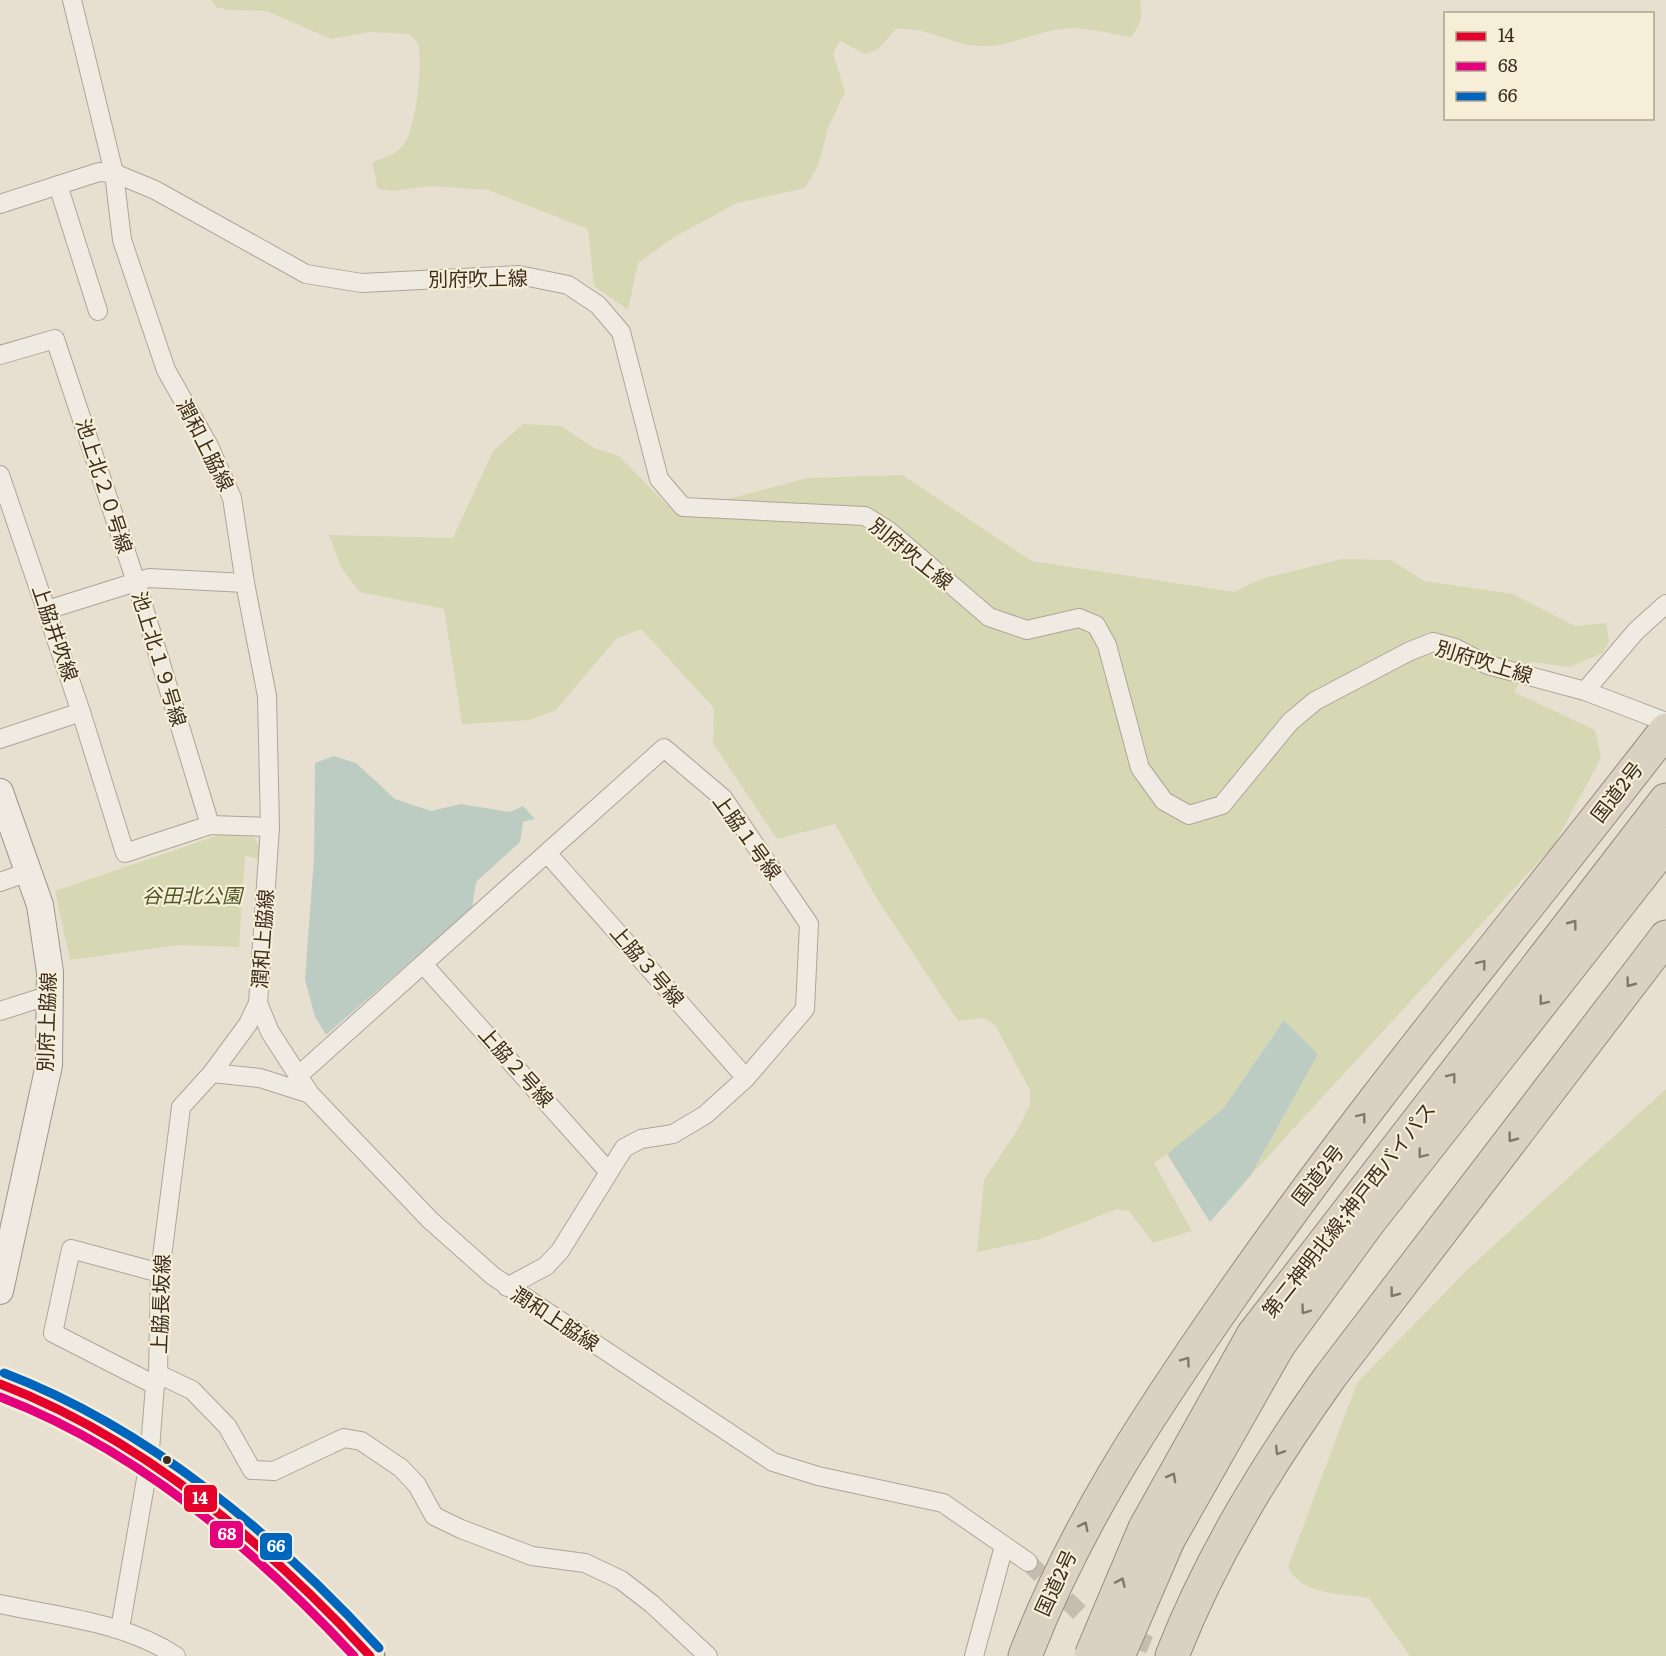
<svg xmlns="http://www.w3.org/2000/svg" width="1666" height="1656" viewBox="0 0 1666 1656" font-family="Literata,'Noto Sans JP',serif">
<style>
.green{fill:#d6d7b3}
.water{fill:#bcccc2}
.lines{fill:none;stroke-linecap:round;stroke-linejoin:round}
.street-tunnel{stroke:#c5bcae;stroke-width:18;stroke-dasharray:18 9;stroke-linecap:butt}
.street-casing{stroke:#ada599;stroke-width:20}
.secondary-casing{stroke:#9c958a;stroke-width:28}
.primary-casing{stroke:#928b80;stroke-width:31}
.highway-casing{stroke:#928b80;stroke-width:35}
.street{stroke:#efebe3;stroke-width:18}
.secondary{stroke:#efebe3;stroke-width:26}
.primary{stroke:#e6e1d4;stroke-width:28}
.highway{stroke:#dad1c2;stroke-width:33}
.highway-bridge-casing{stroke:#928b80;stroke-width:35;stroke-linecap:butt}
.highway-bridge{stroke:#dad1c2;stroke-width:33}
.bus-1-casing{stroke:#f7eed8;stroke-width:14}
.bus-2-casing{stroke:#f7eed8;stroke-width:14}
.bus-3-casing{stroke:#f7eed8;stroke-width:14}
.bus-1{stroke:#e4002b;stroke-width:9}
.bus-2{stroke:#e5007d;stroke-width:9}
.bus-3{stroke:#0065bd;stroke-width:9}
.oneway{stroke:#847769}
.bus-dot{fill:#3d2e20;stroke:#f7eed8;stroke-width:2}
.labels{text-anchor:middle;stroke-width:4.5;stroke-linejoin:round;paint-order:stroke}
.street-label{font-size:20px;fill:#3d2e20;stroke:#f7eed8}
.park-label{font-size:20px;font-style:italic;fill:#4d5a26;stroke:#f7eed8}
.line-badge{stroke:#f7eed8;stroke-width:2}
.badge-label{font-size:16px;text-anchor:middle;font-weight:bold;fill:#fff}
</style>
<rect width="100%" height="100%" fill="#e7e0d1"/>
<!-- green -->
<g class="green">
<path d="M211 0H1140C1142 16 1142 24 1131 37 1112 34 1081 26 1062 29 1035 32 1009 47 981 46 952 45 925 26 896 29L878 49 865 54 840 41 833 53 845 92 828 128 818 166 805 188 737 203 674 237 638 263 628 310 594 286 588 229 488 190 431 186 392 191 378 189 372 162C384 158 396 155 404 144 415 130 424 62 418 44 416 40 412 37 409 34L369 32 331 39 267 11 229 10 216 7Z"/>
<polygon points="523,424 561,426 594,448 619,456 675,513 808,478 902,475 1032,561 1234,592 1261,579 1342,559 1391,560 1424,581 1513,594 1575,626 1606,623 1609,641 1603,653 1569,667 1531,662 1514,692 1595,730 1601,758 1554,845 1251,1175 1318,1054 1284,1020 1223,1109 1185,1142 1154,1163 1192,1231 1153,1243 1129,1211 1117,1209 1040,1239 977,1252 984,1180 1018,1129 1030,1105 1030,1090 995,1025 984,1018 958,1021 877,899 835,824 777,839 713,743 714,708 641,629 616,639 556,710 530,720 462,724 444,609 360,592 342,569 329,535 453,538 493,451"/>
<polygon points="222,834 254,837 260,846 259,859 245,856 239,947 178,945 70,960 55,891"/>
<path d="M1666 1089V1656H1410L1369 1598C1341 1593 1302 1596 1288 1567L1357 1383 1468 1269Z"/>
</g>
<!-- water -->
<g class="water">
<polygon points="334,756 356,763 395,799 431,811 461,804 510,812 523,806 535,819 523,822 520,842 476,882 472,908 326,1035 315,1017 305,979 314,858 315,763"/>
<polygon points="1284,1020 1318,1054 1251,1175 1210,1222 1167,1154 1223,1109"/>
</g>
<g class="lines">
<!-- street-tunnel -->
<g class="street-tunnel">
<polyline points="1028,1562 1085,1618"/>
<polyline points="1133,1638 1176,1656"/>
</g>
<defs>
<g id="street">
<polyline points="72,0 114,173 122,240 166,370 209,446 232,498 245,583 267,696 270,827 258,1003 270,1032 310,1094 430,1220 493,1276 773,1462 818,1476 943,1503 1028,1562"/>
<polyline points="58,185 98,311"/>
<polyline points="0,204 99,172 114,173 155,190 306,274 362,283 519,275 568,285 598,305 621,332 659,479 683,507 865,516 889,531 989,617 1027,630 1079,618 1096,625 1107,645 1140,768 1164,801 1189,815 1222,805 1290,722 1315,701 1410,651 1433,642 1455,648 1488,665 1585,691 1666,722"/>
<polyline points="0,355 55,339 136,582 149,578 245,583"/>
<polyline points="0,475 81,712 0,739"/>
<polyline points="47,610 136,582 210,825"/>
<polyline points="1585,691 1636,631 1666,604"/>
<polyline points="81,712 125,853 210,825 270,827"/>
<polyline points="547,853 746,1078"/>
<polyline points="0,882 28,872"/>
<polyline points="423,964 608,1171"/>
<polyline points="0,1011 50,995"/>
<polyline points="212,1073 260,1078 310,1094"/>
<polyline points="299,1075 664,748 723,798 809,924 805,1009 746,1078 705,1115 673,1134 641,1139 624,1148 560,1251 546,1266 507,1287"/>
<polyline points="158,1374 192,1390 227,1426 252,1470 274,1471 344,1438 361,1441 401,1468 417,1485 434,1516 461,1529 532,1556 585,1563 621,1580 652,1604 708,1656"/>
<polyline points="155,1385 53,1333 71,1249 160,1273"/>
<path d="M0 1604C60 1617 124 1622 176 1656"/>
<polyline points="120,1629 149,1462 155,1385 158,1374 160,1273 181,1107 212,1073 248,1024 258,1003"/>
<polyline points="974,1656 1004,1546"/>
</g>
<polyline id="secondary" points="0,792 40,905 50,972 49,1065 0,1291"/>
<polyline id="primary" points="0,1384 47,1402 149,1462 216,1510 324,1606 370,1656"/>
<g id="highway">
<polyline points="1145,1528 1253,1335 1666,800"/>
<polyline points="1168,1540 1278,1346 1368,1223 1666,844"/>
<path d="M1025 1656C1076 1524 1147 1417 1227 1302 1364 1104 1519 920 1666 730"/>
<path d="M1172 1656C1211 1556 1268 1464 1330 1377L1666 937"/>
</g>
</defs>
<!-- street casing -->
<use href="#street" class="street-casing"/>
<!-- secondary casing -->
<use href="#secondary" class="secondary-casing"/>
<!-- primary casing -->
<use href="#primary" class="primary-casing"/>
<!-- highway casing -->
<use href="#highway" class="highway-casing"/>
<!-- street -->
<use href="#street" class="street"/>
<!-- secondary -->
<use href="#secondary" class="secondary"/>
<!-- primary -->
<use href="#primary" class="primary"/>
<!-- highway -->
<use href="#highway" class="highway"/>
<defs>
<g id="highway-bridge">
<polyline points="1091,1656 1145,1528"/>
<polyline points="1118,1656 1168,1540"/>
</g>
</defs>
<!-- highway-bridge casing -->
<use href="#highway-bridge" class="highway-bridge-casing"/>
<!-- highway-bridge -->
<use href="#highway-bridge" class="highway-bridge"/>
<defs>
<path id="bus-1" d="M0 1384C144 1439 267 1544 370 1656"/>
<path id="bus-2" d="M0 1397C136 1449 256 1550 354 1656"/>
<path id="bus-3" d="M4 1373C150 1429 274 1534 379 1648"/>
</defs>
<!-- bus-1 casing -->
<use href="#bus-1" class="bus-1-casing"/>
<!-- bus-2 casing -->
<use href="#bus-2" class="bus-2-casing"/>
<!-- bus-3 casing -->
<use href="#bus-3" class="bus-3-casing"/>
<!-- bus-1 -->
<use href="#bus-1" class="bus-1"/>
<!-- bus-2 -->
<use href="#bus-2" class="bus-2"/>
<!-- bus-3 -->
<use href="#bus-3" class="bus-3"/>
</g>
<!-- one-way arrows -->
<defs><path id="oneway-chevron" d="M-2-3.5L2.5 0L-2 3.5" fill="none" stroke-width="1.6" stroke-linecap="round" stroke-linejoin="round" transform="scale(1.5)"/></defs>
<g class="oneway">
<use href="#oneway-chevron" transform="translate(1573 924) rotate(-53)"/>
<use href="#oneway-chevron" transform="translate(1482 964) rotate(-52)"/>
<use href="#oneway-chevron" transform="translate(1630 983) rotate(127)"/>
<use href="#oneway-chevron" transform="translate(1543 1001) rotate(128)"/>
<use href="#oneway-chevron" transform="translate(1452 1077) rotate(-52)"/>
<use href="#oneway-chevron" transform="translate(1362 1117) rotate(-52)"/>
<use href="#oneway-chevron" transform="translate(1512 1138) rotate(127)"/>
<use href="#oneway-chevron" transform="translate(1422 1154) rotate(128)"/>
<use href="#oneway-chevron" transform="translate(1394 1293) rotate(127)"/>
<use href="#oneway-chevron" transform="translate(1305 1310) rotate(126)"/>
<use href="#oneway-chevron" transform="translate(1186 1361) rotate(-55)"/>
<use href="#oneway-chevron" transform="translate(1279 1451) rotate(122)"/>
<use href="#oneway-chevron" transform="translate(1172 1477) rotate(-61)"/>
<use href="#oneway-chevron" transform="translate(1084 1526) rotate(-63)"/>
<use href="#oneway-chevron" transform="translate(1121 1582) rotate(-66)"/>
</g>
<!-- markers -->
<circle class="bus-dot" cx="167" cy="1460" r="5"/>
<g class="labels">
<!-- street labels -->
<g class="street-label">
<text transform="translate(478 279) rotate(-1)" y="7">別府吹上線</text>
<text transform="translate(205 445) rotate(63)" y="7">潤和上脇線</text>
<text transform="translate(104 486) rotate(72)" y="7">池上北２０号線</text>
<text transform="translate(911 554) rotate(39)" y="7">別府吹上線</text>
<text transform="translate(55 633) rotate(71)" y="7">上脇井吹線</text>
<text transform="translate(159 659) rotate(73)" y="7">池上北１９号線</text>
<text transform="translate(1484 662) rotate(17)" y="7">別府吹上線</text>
<text transform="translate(1617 792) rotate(-52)" y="7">国道2号</text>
<text transform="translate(747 837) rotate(54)" y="7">上脇１号線</text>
<text transform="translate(263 939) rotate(-86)" y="7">潤和上脇線</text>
<text transform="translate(647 966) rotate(49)" y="7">上脇３号線</text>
<text transform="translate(47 1022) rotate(-88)" y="7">別府上脇線</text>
<text transform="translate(516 1067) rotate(48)" y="7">上脇２号線</text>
<text transform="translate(1318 1175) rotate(-52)" y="7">国道2号</text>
<text transform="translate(1349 1210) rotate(-52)" y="7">第二神明北線;神戸西バイパス</text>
<text transform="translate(161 1304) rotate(-88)" y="7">上脇長坂線</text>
<text transform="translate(555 1319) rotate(33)" y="7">潤和上脇線</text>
<text transform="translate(1056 1583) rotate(-65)" y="7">国道2号</text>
</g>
<!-- park labels -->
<g class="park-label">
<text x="192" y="903">谷田北公園</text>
</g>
</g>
<g class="line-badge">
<rect x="183" y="1484" width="35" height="29" rx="6" fill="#e4002b"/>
<rect x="209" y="1520" width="35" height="29" rx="6" fill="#e5007d"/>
<rect x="259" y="1532" width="34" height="29" rx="6" fill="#0065bd"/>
</g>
<g class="badge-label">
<text x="200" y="1504">14</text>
<text x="227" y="1540">68</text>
<text x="276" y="1552">66</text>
</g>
<!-- legend -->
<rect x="1444" y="12" width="210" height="108" fill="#f7eed8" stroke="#ada18e" stroke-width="1.5"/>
<rect x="1456" y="32" width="30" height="9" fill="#e4002b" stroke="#ada18e" stroke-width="1.5"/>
<text x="1498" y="42" font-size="18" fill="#3d2e20">14</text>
<rect x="1456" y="62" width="30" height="9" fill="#e5007d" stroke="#ada18e" stroke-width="1.5"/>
<text x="1498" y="72" font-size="18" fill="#3d2e20">68</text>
<rect x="1456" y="92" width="30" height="9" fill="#0065bd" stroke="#ada18e" stroke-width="1.5"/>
<text x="1498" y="102" font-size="18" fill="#3d2e20">66</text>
</svg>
